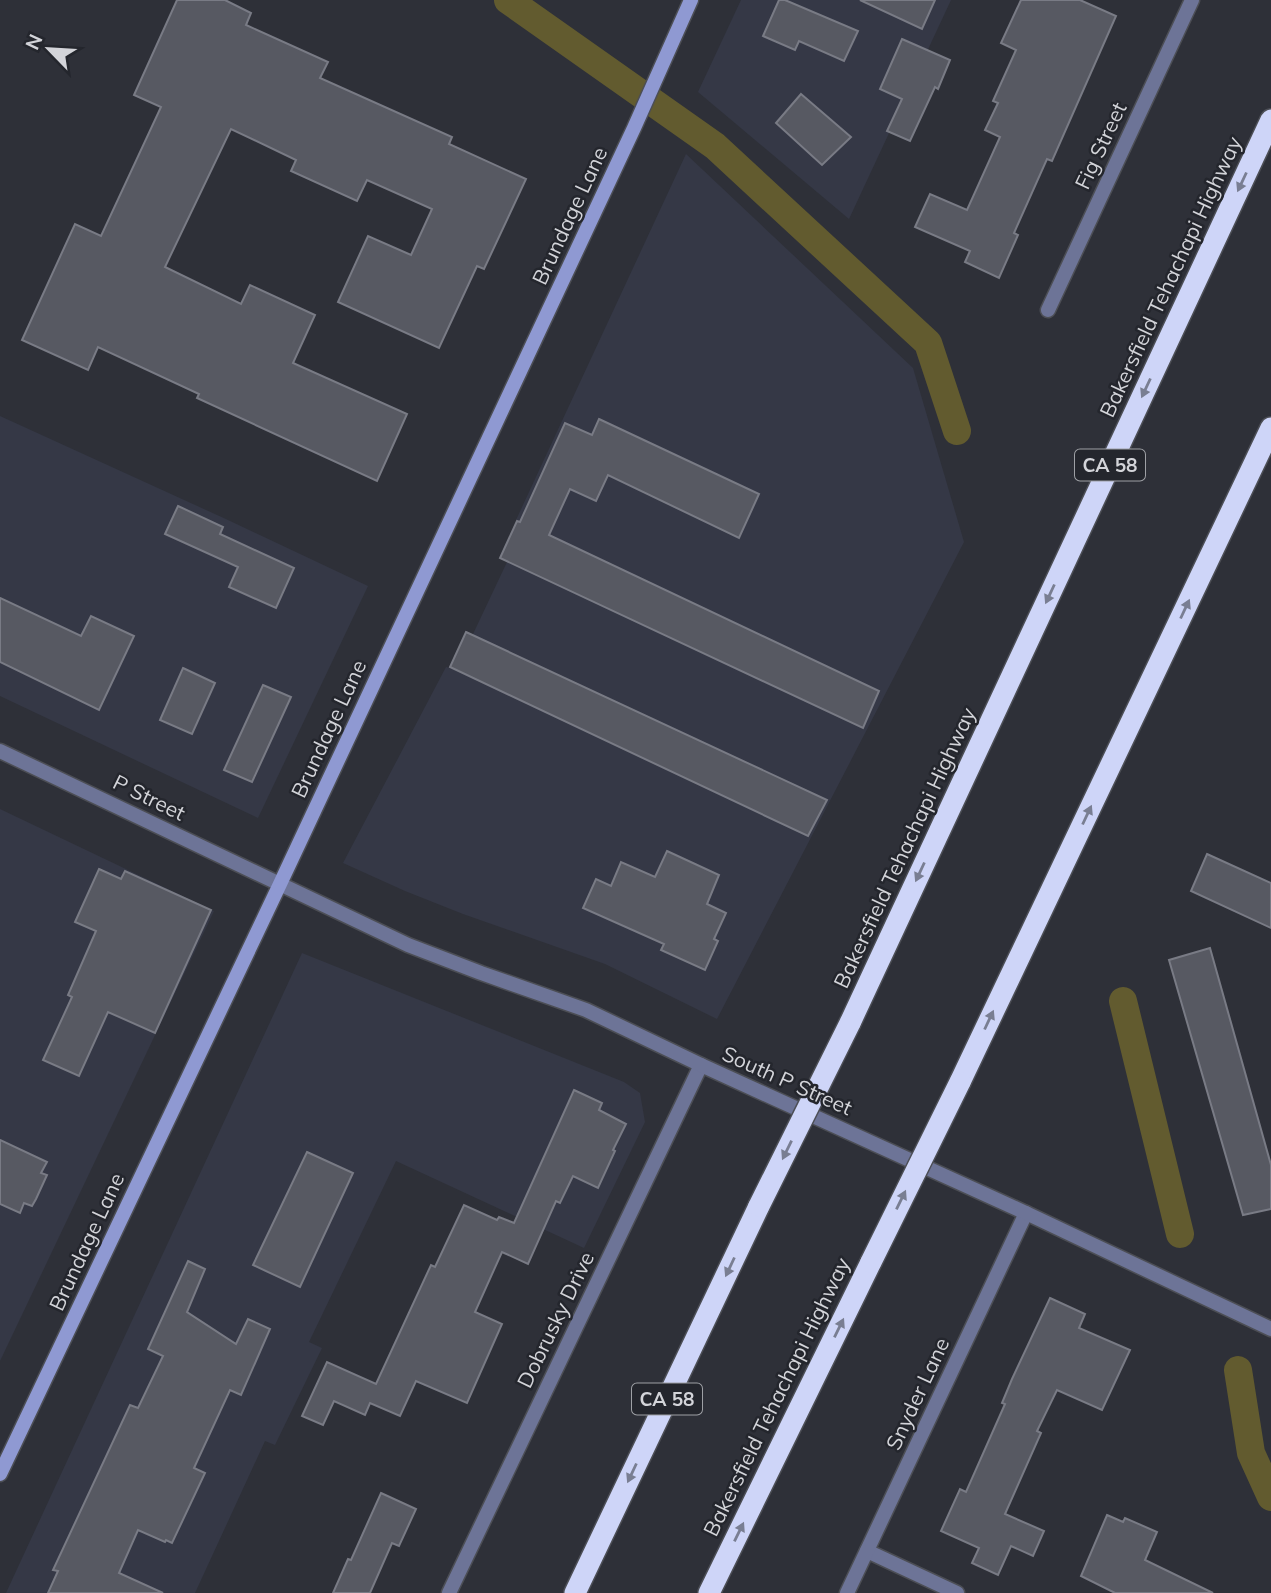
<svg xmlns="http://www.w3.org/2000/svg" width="1271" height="1593" viewBox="0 0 1271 1593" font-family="Mulish,sans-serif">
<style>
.built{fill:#353846}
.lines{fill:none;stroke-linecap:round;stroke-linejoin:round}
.canal{stroke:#625b2f;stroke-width:28}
.building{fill:#575962;stroke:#797b85;stroke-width:2}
.minor-casing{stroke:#4c4e55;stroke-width:17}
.tertiary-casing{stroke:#4c4e55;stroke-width:17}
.secondary-casing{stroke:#4c4e55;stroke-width:17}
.motorway-casing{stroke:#4c4e55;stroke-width:24}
.minor{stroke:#6d7497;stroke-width:14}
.tertiary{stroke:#6d7497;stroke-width:14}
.secondary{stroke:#8f99d2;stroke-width:14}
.motorway{stroke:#ced5f8;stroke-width:21}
.motorway-bridge-casing{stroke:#4c4e55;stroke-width:24;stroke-linecap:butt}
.motorway-bridge{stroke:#ced5f8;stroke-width:21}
.oneway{fill:#797e92}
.labels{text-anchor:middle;stroke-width:5;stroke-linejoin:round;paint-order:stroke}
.shield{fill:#24262d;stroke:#9ea0a5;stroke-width:2}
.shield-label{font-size:19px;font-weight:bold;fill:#d3d4d9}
.street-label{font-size:21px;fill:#d3d4d9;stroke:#24262d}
</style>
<rect width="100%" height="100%" fill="#2e3038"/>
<!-- built -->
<g class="built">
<polygon points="741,0 951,0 849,219 698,92"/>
<polygon points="686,154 913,368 964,542 717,1019 605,964 463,914 405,891 343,863 446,667 456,670 525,524 516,520"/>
<polygon points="0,416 228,520 368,586 258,818 0,696"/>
<polygon points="0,809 214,911 0,1361"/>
<polygon points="302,953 624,1082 640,1093 645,1122 584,1248 396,1161 309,1342 322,1348 275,1445 265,1441 195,1593 6,1593"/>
</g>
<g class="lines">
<!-- canal -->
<g class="canal">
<polyline points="508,0 715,146 928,343 957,431"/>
<polyline points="1123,1001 1180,1234"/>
<polyline points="1238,1370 1251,1453 1271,1497"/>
</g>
</g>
<!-- building -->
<g class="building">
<polygon points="177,0 225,0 251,13 246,25 328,62 320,78 452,137 449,144 526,179 484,269 477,266 439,348 338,302 368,236 411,255 432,209 367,180 357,201 291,171 296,160 231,129 165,267 241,304 250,285 315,315 293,363 407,414 377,481 197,398 199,394 98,347 88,370 22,340 75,224 101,236 161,107 134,95"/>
<polygon points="779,0 785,0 858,31 844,61 799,41 795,50 763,36"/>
<polygon points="860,0 935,0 922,29"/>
<polygon points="1021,0 1080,0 1116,16 1052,161 1047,159 1014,233 1018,235 999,278 965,262 970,251 915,227 930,194 967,210 1000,137 985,130 998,103 993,101 1016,50 1001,43"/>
<polygon points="902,39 950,60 938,89 935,87 910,141 887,131 902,99 880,89"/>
<polygon points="801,94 851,137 822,165 776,123"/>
<polygon points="599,419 759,494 739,538 608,475 596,501 570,489 549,535 879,691 863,728 500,558 517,521 520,522 565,423 592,435"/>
<polygon points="178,506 223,527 220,534 294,568 276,608 229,587 238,567 165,534"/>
<polygon points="0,598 81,636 91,616 134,636 99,710 0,662"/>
<polygon points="466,632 827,800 808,836 450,667"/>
<polygon points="183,668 215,683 192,734 160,720"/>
<polygon points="263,685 291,697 252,782 224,770"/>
<polygon points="667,851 719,875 707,904 726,913 714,939 718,941 705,970 661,950 664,944 583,908 596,879 611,886 621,862 655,877"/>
<polygon points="1207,854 1271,883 1271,928 1191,891"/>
<polygon points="99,869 121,879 125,871 211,910 155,1033 108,1012 79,1076 43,1060 72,997 68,995 96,931 75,922"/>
<polygon points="1210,948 1271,1165 1271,1209 1243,1215 1169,960"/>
<polygon points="574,1090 602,1103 599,1110 626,1124 613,1150 615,1151 598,1188 573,1176 560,1203 556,1201 528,1264 502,1252 475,1312 502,1324 467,1403 416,1381 400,1416 370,1403 365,1415 334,1401 323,1425 302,1416 327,1362 376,1384 431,1265 435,1267 464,1205 497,1220 499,1217 514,1223"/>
<polygon points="0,1140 47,1162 41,1173 47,1175 36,1199 32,1206 24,1203 20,1213 0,1204"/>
<polygon points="307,1152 353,1173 300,1287 253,1265"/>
<polygon points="188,1261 205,1269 187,1312 236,1344 248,1319 270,1329 241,1395 230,1390 194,1468 205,1473 172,1543 166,1540 165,1542 138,1530 119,1573 163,1593 48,1593 58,1571 53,1570 130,1405 138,1408 163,1356 148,1349"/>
<polygon points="1050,1298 1085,1314 1079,1328 1130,1350 1102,1410 1057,1390 1037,1431 1041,1433 1005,1514 1044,1531 1033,1556 1011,1546 998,1575 972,1563 979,1548 941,1531 960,1489 966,1492 1005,1404 1002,1403 1012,1379"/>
<polygon points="381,1493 416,1509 399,1546 392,1543 370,1593 333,1593 348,1559 351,1560"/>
<polygon points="1107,1515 1123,1522 1125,1518 1157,1532 1145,1560 1213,1593 1115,1593 1081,1576"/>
</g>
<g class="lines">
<defs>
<g id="minor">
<polyline points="1048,310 1192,0"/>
<polyline points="867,1551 957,1593"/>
<polyline points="449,1593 701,1065"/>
<polyline points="847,1593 1026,1213"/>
</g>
<polyline id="tertiary" points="0,751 408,945 481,973 586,1010 701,1065 1026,1213 1271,1329"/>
<polyline id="secondary" points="0,1474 280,884 634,128 691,0"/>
<g id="motorway">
<polyline points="850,1023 1271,120"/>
<polyline points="960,1082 1271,428"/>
<polyline points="575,1593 759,1206"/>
<polyline points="709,1593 871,1262"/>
</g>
</defs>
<!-- minor casing -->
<use href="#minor" class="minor-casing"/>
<!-- tertiary casing -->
<use href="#tertiary" class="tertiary-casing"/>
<!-- secondary casing -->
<use href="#secondary" class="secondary-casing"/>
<!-- motorway casing -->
<use href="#motorway" class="motorway-casing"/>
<!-- minor -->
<use href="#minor" class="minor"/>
<!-- tertiary -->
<use href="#tertiary" class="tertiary"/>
<!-- secondary -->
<use href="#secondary" class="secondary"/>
<!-- motorway -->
<use href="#motorway" class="motorway"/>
<defs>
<g id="motorway-bridge">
<polyline points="759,1206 850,1023"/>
<polyline points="871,1262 960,1082"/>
</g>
</defs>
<!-- motorway-bridge casing -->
<use href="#motorway-bridge" class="motorway-bridge-casing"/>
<!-- motorway-bridge -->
<use href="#motorway-bridge" class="motorway-bridge"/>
</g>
<!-- one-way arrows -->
<defs><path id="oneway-solid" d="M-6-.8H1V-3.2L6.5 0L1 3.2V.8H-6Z" transform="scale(1.75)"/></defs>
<g class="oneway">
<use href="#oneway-solid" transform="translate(1242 182) rotate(115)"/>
<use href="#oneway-solid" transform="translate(1146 388) rotate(115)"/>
<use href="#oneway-solid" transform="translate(1050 594) rotate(115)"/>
<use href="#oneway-solid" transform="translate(1185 609) rotate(-65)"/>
<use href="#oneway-solid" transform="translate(1087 815) rotate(-65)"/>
<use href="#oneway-solid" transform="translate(920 872) rotate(115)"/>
<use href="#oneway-solid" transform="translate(989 1020) rotate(-65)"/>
<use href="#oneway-solid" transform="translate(787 1150) rotate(116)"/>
<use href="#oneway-solid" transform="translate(901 1200) rotate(-64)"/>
<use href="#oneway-solid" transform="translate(730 1267) rotate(115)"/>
<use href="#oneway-solid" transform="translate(839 1328) rotate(-64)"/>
<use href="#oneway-solid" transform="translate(632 1473) rotate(115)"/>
<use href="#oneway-solid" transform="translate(739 1532) rotate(-64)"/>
</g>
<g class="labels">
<!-- shield labels -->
<g class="shield">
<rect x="1075" y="449.5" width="70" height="31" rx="5"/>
<rect x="632" y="1383.5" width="70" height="31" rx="5"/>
</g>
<g class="shield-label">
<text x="1110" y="472">CA 58</text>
<text x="667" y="1406">CA 58</text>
</g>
<!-- street labels -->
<g class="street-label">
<text transform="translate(1101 146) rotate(-65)" y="7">Fig Street</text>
<text transform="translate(570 216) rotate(-65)" y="7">Brundage Lane</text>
<text transform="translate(1171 277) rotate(-65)" y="7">Bakersfield Tehachapi Highway</text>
<text transform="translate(329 729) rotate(-65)" y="7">Brundage Lane</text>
<text transform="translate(149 798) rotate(26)" y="7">P Street</text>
<text transform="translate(905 848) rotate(-65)" y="7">Bakersfield Tehachapi Highway</text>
<text transform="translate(787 1081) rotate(24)" y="7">South P Street</text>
<text transform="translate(87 1242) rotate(-65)" y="7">Brundage Lane</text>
<text transform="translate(556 1320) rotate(-64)" y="7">Dobrusky Drive</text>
<text transform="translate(918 1394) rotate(-65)" y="7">Snyder Lane</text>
<text transform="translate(777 1397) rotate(-64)" y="7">Bakersfield Tehachapi Highway</text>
</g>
</g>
<!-- north arrow -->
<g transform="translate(49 49) rotate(295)" stroke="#24262d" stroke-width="5" paint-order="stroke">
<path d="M0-5L12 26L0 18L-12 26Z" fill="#d3d4d9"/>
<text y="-10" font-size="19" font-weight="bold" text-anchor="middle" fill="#d3d4d9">N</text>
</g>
</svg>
